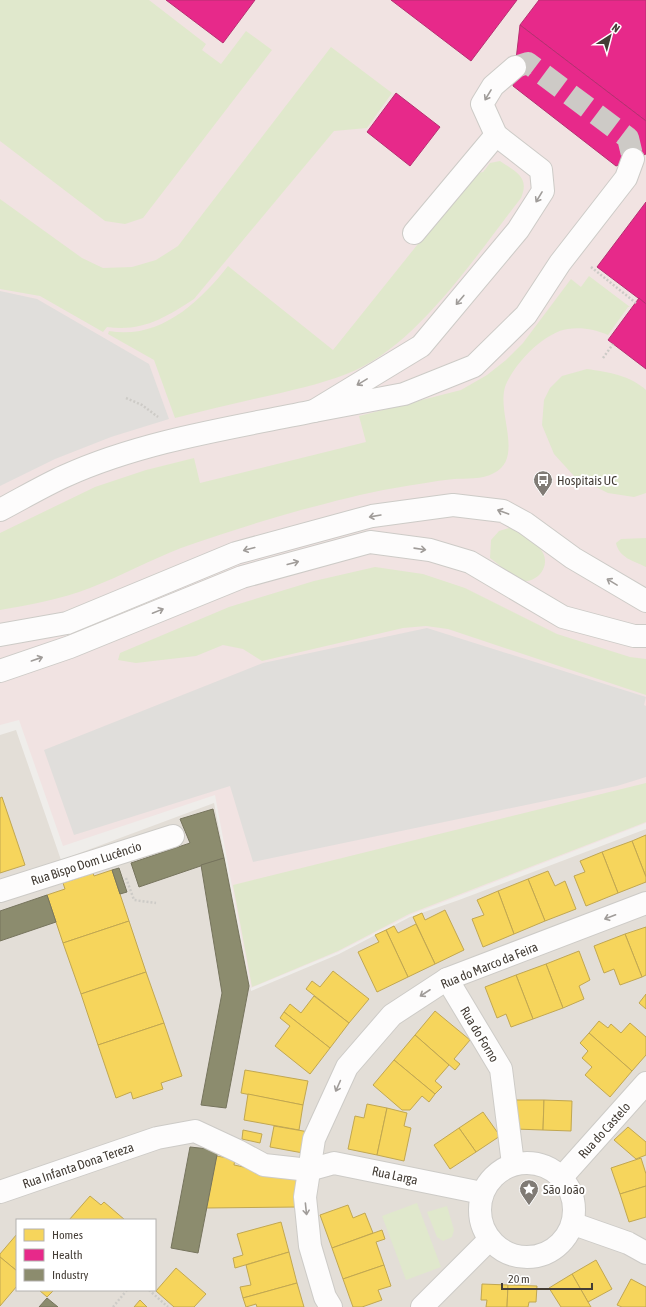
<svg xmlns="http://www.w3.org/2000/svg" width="646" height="1307" viewBox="0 0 646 1307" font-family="'Asap Condensed',sans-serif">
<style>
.residential{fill:#e3ded7;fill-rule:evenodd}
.medical{fill:#f1e3e2}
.green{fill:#e0e8cc}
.parking{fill:#e0dedb}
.homes{fill:#f6d55c;stroke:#c1a751}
.health{fill:#e7298a;stroke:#b62f71}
.industry{fill:#8c8c6e;stroke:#76745d}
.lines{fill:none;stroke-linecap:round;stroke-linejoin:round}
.minor-tunnel{stroke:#cdcac6;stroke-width:22;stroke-dasharray:22 11;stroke-linecap:butt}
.minor-casing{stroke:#cdcbc7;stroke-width:24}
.path{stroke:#cdcbc7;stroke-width:2.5;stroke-dasharray:2 2;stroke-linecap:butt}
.minor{stroke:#fdfcfc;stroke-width:22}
.oneway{stroke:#a09c99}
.labels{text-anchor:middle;stroke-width:4;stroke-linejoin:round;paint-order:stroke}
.poi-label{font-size:13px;fill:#443d36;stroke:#fff;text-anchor:start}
.street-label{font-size:13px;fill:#443d36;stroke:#fff}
</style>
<rect width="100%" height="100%" fill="#efedea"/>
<!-- residential -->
<path class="residential" d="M16 730 61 860 214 803 251 991 339 954 410 917 459 900 646 829V1307H0V735ZM17 1220H155V1290H17Z"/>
<!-- medical -->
<polygon class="medical" points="0,0 646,0 646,823 410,915 338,952 251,988 215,795 63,846 19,720 0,725"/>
<!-- green -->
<g class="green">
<polygon points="0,0 149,0 206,44 202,50 221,64 246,31 272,50 143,218 125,224 105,221 0,141"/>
<path d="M331 47 392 93 367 128 334 131 194 299C165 318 142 332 107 327L103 332 40 296 0 289V199L82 258 103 268 132 267 156 260 178 246Z"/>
<path d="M500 161C516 172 530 177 521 198 478 253 420 341 356 370 329 382 301 388 272 395 240 402 207 410 175 418L154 360 108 334 109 331C159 340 199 303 228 266L333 350 474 174 483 172 490 163Z"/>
<path d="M589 276 630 307H628L608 335C596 330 582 327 568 329 544 332 513 365 505 387 497 414 524 458 494 473 482 480 466 478 454 479 434 481 414 485 395 488 364 493 332 502 301 510 261 521 221 534 181 548 150 560 121 576 90 588 61 599 30 605 0 610V533L95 487 146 470 194 458 200 483 366 442 359 416 461 390 487 375 506 360 523 343 571 279 581 287Z"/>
<path d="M587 369C608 372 629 375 646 390V493L634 497 608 493 574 476 554 454 542 425 544 400 550 388 562 376Z"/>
<path d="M509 528C521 532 545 546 545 560 546 574 530 586 517 579 508 574 499 564 490 558L491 540 499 531Z"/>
<path d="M646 538V567C634 561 619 558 616 543L621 539Z"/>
<polygon points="375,567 423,574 465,588 557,634 630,657 646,659 646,695 448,629 426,626 403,628 262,661 243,649 223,645 196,656 136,663 118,660 120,653 229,607 314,581"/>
<polygon points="646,783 646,822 409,914 338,951 252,987 233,885"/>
<polygon points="417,1203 441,1267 406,1280 382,1216"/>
<polygon points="447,1206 454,1230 452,1237 443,1241 437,1237 427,1212"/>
</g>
<!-- parking -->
<g class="parking">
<polygon points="0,291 37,299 149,364 169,419 111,437 55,459 0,486"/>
<polygon points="427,628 646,697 644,705 646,706 646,777 617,786 253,862 230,786 74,835 44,750 263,663"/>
</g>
<!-- homes -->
<g class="homes">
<polygon points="2,797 25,865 0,873 0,798"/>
<polygon points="646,835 646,877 632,841"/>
<polygon points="632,841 646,877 646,882 618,893 602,852"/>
<polygon points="602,852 618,893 586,906 574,876 585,872 580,861"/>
<polygon points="112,870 129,921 63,943 47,895 65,889 63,883 93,873 94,876"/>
<polygon points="548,871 555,886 565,881 576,909 545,921 528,879"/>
<polygon points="528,879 545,921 514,934 498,891"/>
<polygon points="498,891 514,934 483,947 472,919 484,915 477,900"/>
<polygon points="445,910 464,950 435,964 413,917 422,913 425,920"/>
<polygon points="129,921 146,972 81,994 63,943"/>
<polygon points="416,924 435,964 408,977 386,930 394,926 398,933"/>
<polygon points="646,927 646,975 642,977 625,934"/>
<polygon points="386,930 408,977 377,992 358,952 379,942 375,935"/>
<polygon points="625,934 642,977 620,985 614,969 604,973 594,946"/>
<polygon points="579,951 590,980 579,986 584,999 563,1008 546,964"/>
<polygon points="546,964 563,1008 533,1019 516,975"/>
<polygon points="333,971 369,999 349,1023 306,989 312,981 320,987"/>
<polygon points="146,972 164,1023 98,1045 81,994"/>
<polygon points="516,975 533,1019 511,1027 506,1014 497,1018 485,987"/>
<polygon points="646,994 646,1009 639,1003"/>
<polygon points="314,996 349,1023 330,1048 284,1012 290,1004 301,1013"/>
<polygon points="435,1011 470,1040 454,1059 460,1064 455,1070 415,1035"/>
<polygon points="284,1012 330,1048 310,1074 275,1046 290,1026 280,1018"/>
<polygon points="599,1021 608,1028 611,1024 621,1033 630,1023 646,1037 646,1055 632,1071 589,1033"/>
<polygon points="164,1023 182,1076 161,1083 163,1089 133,1099 131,1092 116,1098 98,1045"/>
<polygon points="589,1033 632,1071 610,1097 585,1075 592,1067 582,1058 588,1051 580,1043"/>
<polygon points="415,1035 449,1065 435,1081 442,1087 435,1094 394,1060"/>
<polygon points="394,1060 435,1094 429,1102 422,1096 410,1110 402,1110 373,1085"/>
<polygon points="245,1070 308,1081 303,1105 241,1093"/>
<polygon points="248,1094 303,1105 299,1130 244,1120"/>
<polygon points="516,1100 544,1100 543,1130 515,1129"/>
<polygon points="544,1100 572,1101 571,1131 543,1130"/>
<polygon points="367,1104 387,1108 377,1155 348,1149 355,1116 364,1118"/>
<polygon points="387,1108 407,1113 404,1126 411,1128 404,1161 377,1155"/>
<polygon points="483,1112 500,1136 476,1152 459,1128"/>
<polygon points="274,1126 309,1132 303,1153 270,1147"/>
<polygon points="628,1127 646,1142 646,1155 636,1159 614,1140"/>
<polygon points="459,1128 476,1152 450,1169 434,1145"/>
<polygon points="243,1130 262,1134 260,1143 242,1139"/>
<polygon points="216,1156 235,1159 234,1165 263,1171 298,1174 298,1207 206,1208"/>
<polygon points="641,1158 646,1174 646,1186 620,1194 611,1168"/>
<polygon points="646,1186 646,1217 629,1222 620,1194"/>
<polygon points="90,1196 101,1205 104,1202 125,1220 69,1220"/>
<polygon points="348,1205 353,1218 365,1213 373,1233 332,1248 320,1215"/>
<polygon points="281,1222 289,1252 235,1268 233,1258 243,1255 237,1234"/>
<polygon points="382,1230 385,1239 376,1242 384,1265 343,1279 332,1248"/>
<polygon points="17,1234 17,1271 0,1257 0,1254"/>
<polygon points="289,1252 297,1283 243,1298 240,1287 251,1285 246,1265"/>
<polygon points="0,1257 17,1271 17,1286 0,1306"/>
<polygon points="596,1260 612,1289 588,1302 572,1274"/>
<polygon points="384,1265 391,1286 378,1290 382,1300 362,1307 353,1307 343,1279"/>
<polygon points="176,1268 206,1294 194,1307 174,1307 156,1291"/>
<polygon points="572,1274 588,1302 591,1307 561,1307 549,1288"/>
<polygon points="631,1279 646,1287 646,1307 622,1307 617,1305"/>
<polygon points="297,1283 304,1307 257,1307 256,1304 246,1307 243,1298"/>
<polygon points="482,1284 508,1285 507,1307 486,1307 487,1300 481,1300"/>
<polygon points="508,1285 537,1286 536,1302 529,1302 528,1307 507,1307"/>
<polygon points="39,1290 54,1290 47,1297"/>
<polygon points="140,1300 147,1307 134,1307"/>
</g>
<!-- health -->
<g class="health">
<polygon points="166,0 255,0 223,43"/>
<polygon points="391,0 517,0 471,61"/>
<polygon points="539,0 646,0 646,121 520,25"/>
<polygon points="520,25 646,121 646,154 616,166 513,86"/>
<polygon points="396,93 440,127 410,166 367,132"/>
<polygon points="646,202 646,304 597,267"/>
<polygon points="639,298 646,304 646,369 608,340"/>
</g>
<!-- industry -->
<g class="industry">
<polygon points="213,809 224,858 139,887 131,863 190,843 180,819"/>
<polygon points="224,858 249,986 226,1108 201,1105 222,993 201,865"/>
<polygon points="119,868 127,892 120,894 112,870"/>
<polygon points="47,895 56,922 0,941 0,911"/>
<polygon points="190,1147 218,1150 198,1253 171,1248"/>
<polygon points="47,1298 58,1307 39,1307"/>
</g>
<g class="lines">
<!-- minor-tunnel -->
<polyline class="minor-tunnel" points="515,67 528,63 628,138 633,159"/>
<defs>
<g id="minor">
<polyline points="515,67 493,86 482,104 496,135 541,170 543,191 518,230 421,346 314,411 404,394 474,366 526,315 560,263 626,178 633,159"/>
<polyline points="414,233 496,135"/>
<path d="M0 510C21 499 43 486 65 476 142 441 231 428 314 411"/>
<polyline points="0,635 67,623 236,553 372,516 453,505 503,511 525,523 573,558 646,601"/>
<polyline points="0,671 70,647 242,577 370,542 430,550 470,562 563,617 634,636 646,636"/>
<polyline points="0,891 173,836"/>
<polyline points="447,979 501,1069 513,1164"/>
<circle cx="527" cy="1210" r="47"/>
<polyline points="562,1177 646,1083"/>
<polyline points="0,1192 157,1138 195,1131 238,1151 264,1165 309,1170 334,1163 482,1193"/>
<polyline points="574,1224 628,1243 646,1253"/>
<polyline points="331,1307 325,1297 310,1246 305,1197 314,1139 347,1067 392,1015 447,979 646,903"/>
<polyline points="422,1307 489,1240"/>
</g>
</defs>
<!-- minor casing -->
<use href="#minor" class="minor-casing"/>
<!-- path -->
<g class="path">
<polyline points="591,267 636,303"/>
<polyline points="603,358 613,344"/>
<polyline points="126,398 142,405 158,417"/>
<polyline points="126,878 134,900 156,903"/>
<polyline points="149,1290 168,1307"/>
<polyline points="113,1307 127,1290"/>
</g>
<!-- minor -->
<use href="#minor" class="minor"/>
</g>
<!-- one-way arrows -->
<defs><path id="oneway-shaft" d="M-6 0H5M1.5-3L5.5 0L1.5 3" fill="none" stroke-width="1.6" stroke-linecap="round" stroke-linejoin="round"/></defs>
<g class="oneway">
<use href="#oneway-shaft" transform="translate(488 95) rotate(121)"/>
<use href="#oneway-shaft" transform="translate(539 197) rotate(121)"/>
<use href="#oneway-shaft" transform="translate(460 300) rotate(130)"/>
<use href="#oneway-shaft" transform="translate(362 382) rotate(149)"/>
<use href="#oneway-shaft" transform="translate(503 512) rotate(-160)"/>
<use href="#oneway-shaft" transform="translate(375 516) rotate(170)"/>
<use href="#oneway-shaft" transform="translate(249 549) rotate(165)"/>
<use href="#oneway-shaft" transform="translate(420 549) rotate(8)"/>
<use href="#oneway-shaft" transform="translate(293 563) rotate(-15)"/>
<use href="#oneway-shaft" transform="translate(612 582) rotate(-149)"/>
<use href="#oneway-shaft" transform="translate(158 611) rotate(-22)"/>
<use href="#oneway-shaft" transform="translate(37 659) rotate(-19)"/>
<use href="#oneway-shaft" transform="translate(610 917) rotate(159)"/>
<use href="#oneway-shaft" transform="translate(425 993) rotate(147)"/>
<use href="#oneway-shaft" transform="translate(338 1086) rotate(114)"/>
<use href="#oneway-shaft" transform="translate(306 1209) rotate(84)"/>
</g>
<!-- icons -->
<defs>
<symbol id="bus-pin" viewBox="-11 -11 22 30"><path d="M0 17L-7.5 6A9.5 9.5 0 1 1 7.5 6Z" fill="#807b75" stroke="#fff"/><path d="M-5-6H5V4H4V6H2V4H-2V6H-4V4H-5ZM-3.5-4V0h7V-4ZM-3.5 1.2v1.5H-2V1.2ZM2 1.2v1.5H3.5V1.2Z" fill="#fff"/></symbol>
<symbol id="sight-pin" viewBox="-11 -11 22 30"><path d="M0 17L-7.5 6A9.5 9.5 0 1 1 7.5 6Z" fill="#807b75" stroke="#fff"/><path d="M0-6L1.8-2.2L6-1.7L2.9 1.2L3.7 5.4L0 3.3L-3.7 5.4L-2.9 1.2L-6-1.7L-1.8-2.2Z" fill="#fff"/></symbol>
</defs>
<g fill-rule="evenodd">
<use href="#bus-pin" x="532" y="469" width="22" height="30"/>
<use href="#sight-pin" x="518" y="1178" width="22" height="30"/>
</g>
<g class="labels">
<!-- poi labels -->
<g class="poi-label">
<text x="557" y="485">Hospitais UC</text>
<text x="543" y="1194">São João</text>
</g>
<!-- street labels -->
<g class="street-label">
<text transform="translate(86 863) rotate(-18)" y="5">Rua Bispo Dom Lucêncio</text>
<text transform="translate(489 965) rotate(-22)" y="5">Rua do Marco da Feira</text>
<text transform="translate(480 1034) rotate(59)" y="5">Rua do Forno</text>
<text transform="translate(604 1130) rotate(-48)" y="5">Rua do Castelo</text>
<text transform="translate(78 1165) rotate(-19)" y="5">Rua Infanta Dona Tereza</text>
<text transform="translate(395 1175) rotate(12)" y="5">Rua Larga</text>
</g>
</g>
<!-- legend -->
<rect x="16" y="1219" width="140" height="72" fill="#ffffff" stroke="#b4b1af"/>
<rect x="24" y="1229" width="20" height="12" fill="#f6d55c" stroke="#b4b1af"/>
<text x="52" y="1239" font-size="12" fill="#443d36">Homes</text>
<rect x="24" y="1249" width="20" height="12" fill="#e7298a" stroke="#b4b1af"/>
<text x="52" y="1259" font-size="12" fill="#443d36">Health</text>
<rect x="24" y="1269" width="20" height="12" fill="#8c8c6e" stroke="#b4b1af"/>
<text x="52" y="1279" font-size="12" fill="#443d36">Industry</text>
<!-- north arrow -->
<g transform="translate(610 36) rotate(36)" stroke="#ffffff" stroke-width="3" paint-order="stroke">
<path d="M0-3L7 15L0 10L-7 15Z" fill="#443d36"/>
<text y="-6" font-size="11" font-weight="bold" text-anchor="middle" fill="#443d36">N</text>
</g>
<!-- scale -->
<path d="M502 1283v6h90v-6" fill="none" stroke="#443d36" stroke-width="2"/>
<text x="508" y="1283" font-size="12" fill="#443d36" stroke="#ffffff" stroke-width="3" paint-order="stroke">20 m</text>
</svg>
